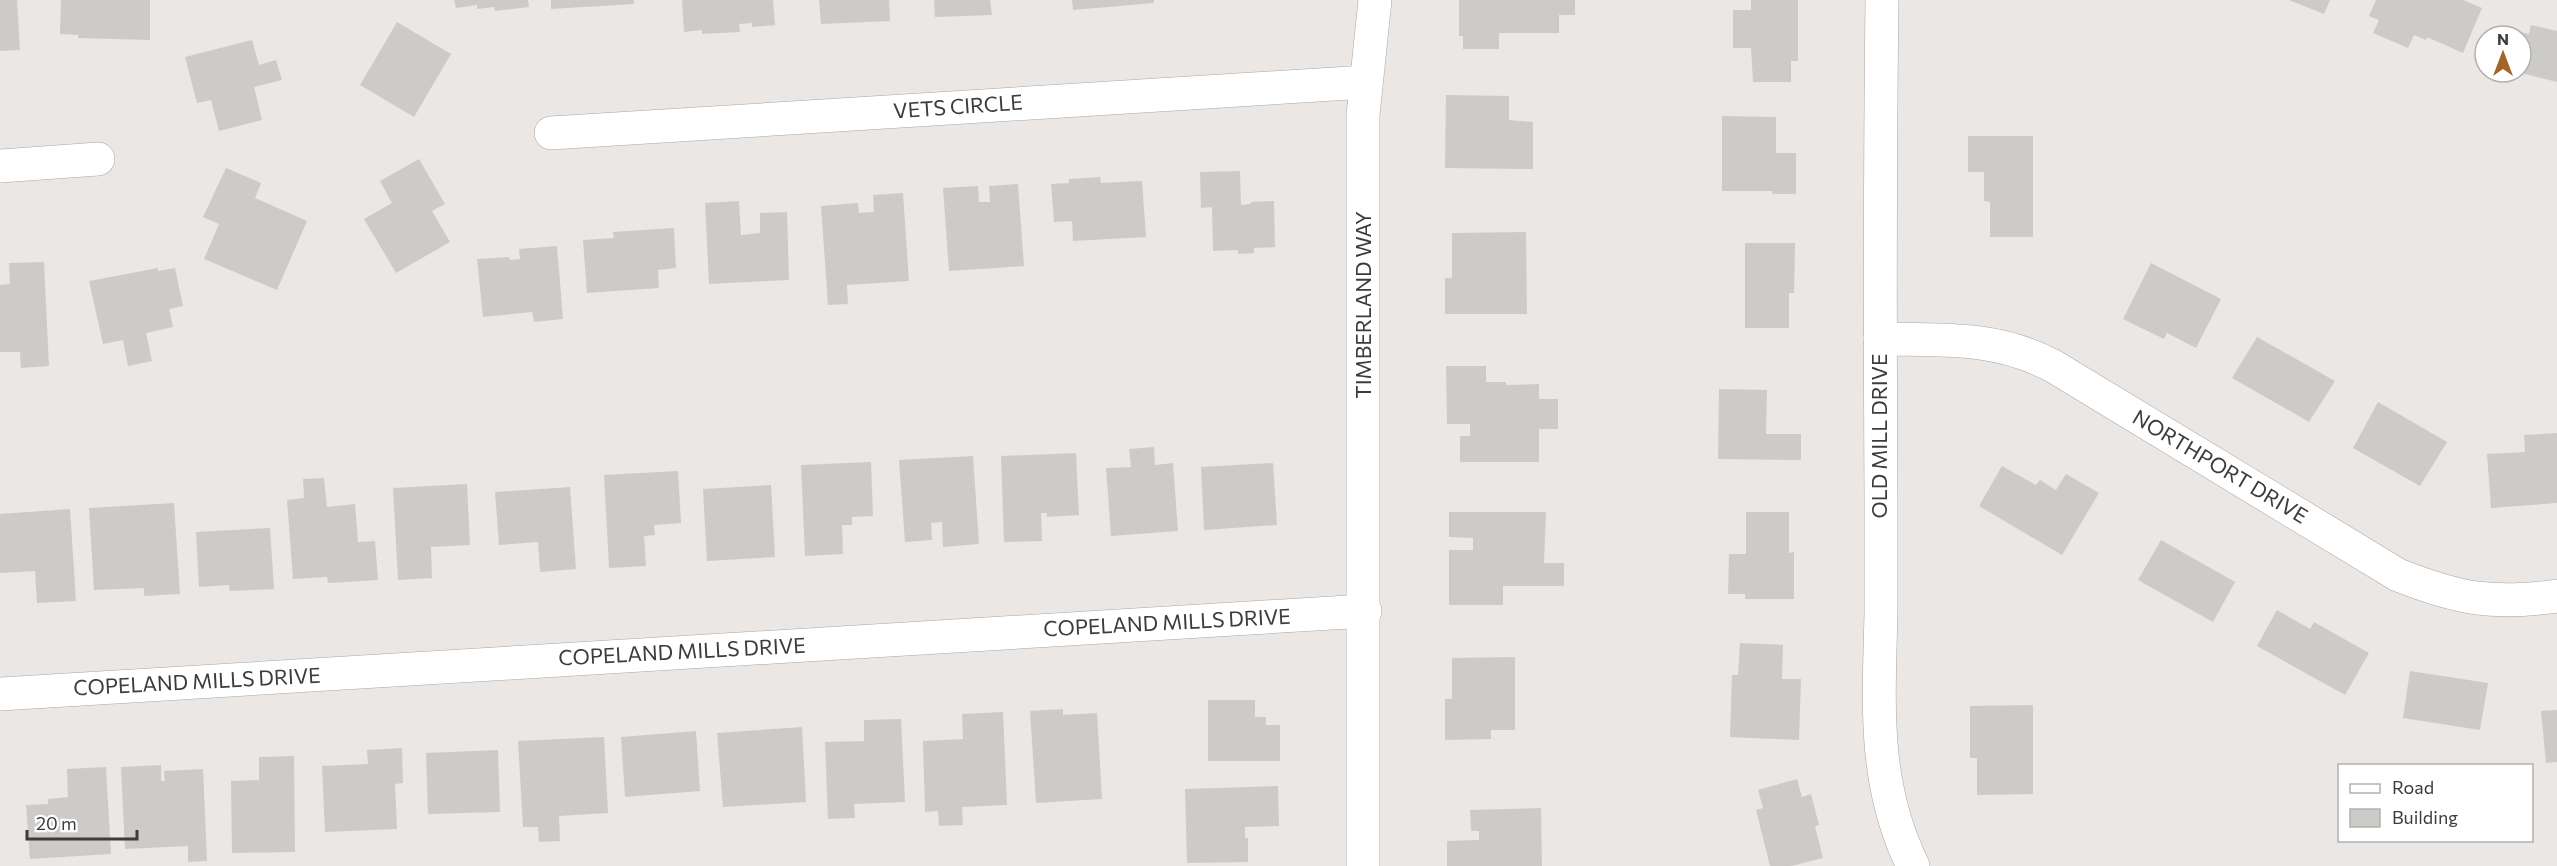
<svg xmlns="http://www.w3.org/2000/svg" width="2557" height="866" viewBox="0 0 2557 866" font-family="Commissioner,sans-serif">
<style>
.building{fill:#cdcbc8}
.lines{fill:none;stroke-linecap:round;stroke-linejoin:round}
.minor-casing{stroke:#a9a6a4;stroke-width:34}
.minor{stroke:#fff;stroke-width:33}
.labels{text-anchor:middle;stroke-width:5;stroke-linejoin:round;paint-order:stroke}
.street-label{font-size:21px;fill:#3d3c3b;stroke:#fff}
</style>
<rect width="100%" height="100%" fill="#eae7e5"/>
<!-- building -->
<g class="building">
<polygon points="0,0 17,0 20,50 0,51"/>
<polygon points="61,0 150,0 150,40 78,38 78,35 60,34"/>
<polygon points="454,0 528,0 529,7 495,11 494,7 477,9 477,5 456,8"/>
<polygon points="551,0 634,0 634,4 551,9"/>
<polygon points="682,0 773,0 775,25 752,27 752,23 739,24 740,32 702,34 702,30 684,32"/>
<polygon points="819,0 889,0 890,21 821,24"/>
<polygon points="934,0 990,0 992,15 935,17"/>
<polygon points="1072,0 1154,0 1154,3 1073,10"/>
<polygon points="1459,0 1575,0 1575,15 1559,15 1559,33 1499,33 1499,49 1463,49 1463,36 1459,36"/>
<polygon points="1751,0 1798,0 1798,61 1791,61 1791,82 1753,82 1751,48 1733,48 1733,10 1751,10"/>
<polygon points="2289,0 2330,0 2324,14"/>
<polygon points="2376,0 2463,0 2482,8 2463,53 2427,37 2426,40 2414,35 2408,48 2373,33 2379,20 2369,16"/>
<polygon points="397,22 451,54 414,117 360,85"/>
<polygon points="2531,25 2557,31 2557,82 2521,73 2521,36 2486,36 2487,30 2506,35 2508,29 2529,34"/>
<polygon points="252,40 259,65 276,60 282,80 254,87 262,120 219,131 211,100 197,103 185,57"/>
<polygon points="2485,41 2485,64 2479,62"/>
<polygon points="1446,95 1509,96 1509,120 1533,122 1533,169 1445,168"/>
<polygon points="1722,116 1776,117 1776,153 1796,153 1796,194 1772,194 1773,191 1722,191"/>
<polygon points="1968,136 2033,136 2033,237 1990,237 1990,202 1984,201 1984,172 1968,172"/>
<polygon points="419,159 445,204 432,211 450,242 396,273 364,219 392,203 380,181"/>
<polygon points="226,168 261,183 255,198 307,221 277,290 204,259 219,224 203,217"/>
<polygon points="1240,171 1241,205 1251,204 1251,202 1274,201 1275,247 1254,248 1254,253 1238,254 1238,250 1213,251 1212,207 1201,208 1200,172"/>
<polygon points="1100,177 1101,183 1142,181 1146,237 1073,241 1072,221 1054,222 1051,184 1069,183 1069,179"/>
<polygon points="1018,184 1024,266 949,271 943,188 978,186 979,202 990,202 989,186"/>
<polygon points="903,193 909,281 847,285 848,304 828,305 821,206 858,203 859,213 874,212 873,195"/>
<polygon points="739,201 741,235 760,233 760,213 787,212 789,280 709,284 705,203"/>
<polygon points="674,228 676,268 658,270 659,288 587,293 583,240 614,238 613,232"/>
<polygon points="1526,232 1527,314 1445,314 1445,278 1452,278 1452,233"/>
<polygon points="1745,243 1795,243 1794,293 1789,293 1789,328 1745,328"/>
<polygon points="557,246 563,319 534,322 532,312 483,317 477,259 509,257 510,260 520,259 519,249"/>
<polygon points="44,262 49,366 21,368 20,352 0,352 0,285 10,284 9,263"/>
<polygon points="2151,263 2221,299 2196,348 2167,333 2164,339 2123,319"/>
<polygon points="158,268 158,271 175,268 183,306 169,309 173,327 146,333 152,361 128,366 123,340 103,344 89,281"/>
<polygon points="2257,337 2335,381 2309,422 2232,378"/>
<polygon points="1446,366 1486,366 1486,382 1506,382 1506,385 1539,384 1539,399 1558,399 1558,429 1539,429 1539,462 1460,462 1460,436 1470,436 1470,424 1447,424"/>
<polygon points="1719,389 1767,390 1766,434 1801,434 1801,460 1718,459"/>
<polygon points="2378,402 2447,442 2420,486 2353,448"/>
<polygon points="2557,433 2557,503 2491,508 2487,454 2525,452 2524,435"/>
<polygon points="1154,447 1155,465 1173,463 1178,531 1111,536 1106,468 1131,467 1129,449"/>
<polygon points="1076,453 1079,515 1047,517 1047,513 1041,513 1042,541 1004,542 1001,456"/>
<polygon points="973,456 979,544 943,547 942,522 931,523 932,540 905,542 899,460"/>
<polygon points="871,462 873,516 852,517 852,525 842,525 843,554 805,556 801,465"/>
<polygon points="1273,463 1277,525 1204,530 1201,467"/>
<polygon points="2002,466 2036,485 2040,480 2056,490 2066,474 2099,493 2062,555 1979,506"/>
<polygon points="678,471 681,523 654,525 655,535 644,536 646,566 609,568 604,475"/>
<polygon points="324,478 327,507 355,504 358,542 375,541 378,580 328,583 327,577 293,579 287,500 304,498 303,479"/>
<polygon points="467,484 470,545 431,547 432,578 398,580 393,488"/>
<polygon points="771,485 775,557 707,561 703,489"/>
<polygon points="570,487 576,569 540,572 538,542 499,545 495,492"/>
<polygon points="174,503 180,594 144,596 144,588 94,590 89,508"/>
<polygon points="70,509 76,601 37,603 35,571 0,573 0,514"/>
<polygon points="1449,512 1546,512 1544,563 1564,563 1564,586 1503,586 1503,605 1449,605 1449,550 1473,550 1473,538 1449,537"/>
<polygon points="1746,512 1789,512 1789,553 1794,552 1794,599 1745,599 1745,594 1728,594 1729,554 1746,554"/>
<polygon points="270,528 274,589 230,591 229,585 199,587 196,532"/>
<polygon points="2161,540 2235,582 2213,622 2138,580"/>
<polygon points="2277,610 2310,629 2314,622 2369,653 2345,695 2257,646"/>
<polygon points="1740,643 1783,645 1782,679 1801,679 1799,740 1730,737 1732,675 1738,675"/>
<polygon points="1515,657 1515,730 1491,730 1491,739 1445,740 1445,699 1452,699 1452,658"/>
<polygon points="2410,671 2488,683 2480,730 2403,718"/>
<polygon points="1208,700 1255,700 1255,717 1266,717 1266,725 1280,725 1280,761 1208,761"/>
<polygon points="2033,705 2033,794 1977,795 1977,758 1970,758 1970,706"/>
<polygon points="1063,709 1063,715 1097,713 1102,799 1036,803 1030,711"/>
<polygon points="2557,710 2557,762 2546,763 2541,711"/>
<polygon points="1003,712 1007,805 962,807 963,825 939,826 938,811 925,812 923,741 963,739 962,714"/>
<polygon points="901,719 905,802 854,804 855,818 828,819 825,742 864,741 864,720"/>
<polygon points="802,727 806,802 723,807 717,733"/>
<polygon points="696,731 700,791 625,797 621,737"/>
<polygon points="604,737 608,813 559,816 560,841 539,842 538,827 523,827 518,741"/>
<polygon points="402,748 403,783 395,784 397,829 325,832 322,766 368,764 367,750"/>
<polygon points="498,750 500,812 428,814 426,753"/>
<polygon points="294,756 295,852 232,853 231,781 259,780 259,757"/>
<polygon points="161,765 161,781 165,781 164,771 203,769 207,861 188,862 188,846 125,849 121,767"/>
<polygon points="106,767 111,854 30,859 26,805 48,804 48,799 68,797 67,769"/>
<polygon points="1797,779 1802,797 1811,794 1819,825 1815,826 1823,858 1791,866 1770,866 1756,810 1763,808 1758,790"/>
<polygon points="1278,786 1279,826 1245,827 1245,838 1248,838 1248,862 1187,863 1185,789"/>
<polygon points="1541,808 1542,866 1447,866 1447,841 1479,840 1479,831 1471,831 1470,810"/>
</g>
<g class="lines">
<defs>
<g id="minor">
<path d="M1882 0C1880 166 1880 333 1881 499 1881 537 1881 575 1881 613 1879 702 1872 782 1913 866"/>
<polyline points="551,133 1366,82"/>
<polyline points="0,166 98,159"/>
<path d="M1880 339C1942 340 1997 336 2053 366L2398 575C2459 599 2492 605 2557 596"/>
<polyline points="0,694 1365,611"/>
<polyline points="1363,866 1363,115 1375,0"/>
</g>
</defs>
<!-- minor casing -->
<use href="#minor" class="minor-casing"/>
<!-- minor -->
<use href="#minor" class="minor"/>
</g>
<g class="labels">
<!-- street labels -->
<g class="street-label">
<text transform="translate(958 107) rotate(-4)" y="7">VETS CIRCLE</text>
<text transform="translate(1364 305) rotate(-90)" y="7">TIMBERLAND WAY</text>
<text transform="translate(1880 436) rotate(-90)" y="7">OLD MILL DRIVE</text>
<text transform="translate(2220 467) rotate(31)" y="7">NORTHPORT DRIVE</text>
<text transform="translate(1167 623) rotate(-3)" y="7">COPELAND MILLS DRIVE</text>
<text transform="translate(682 652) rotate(-3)" y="7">COPELAND MILLS DRIVE</text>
<text transform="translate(197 682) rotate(-3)" y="7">COPELAND MILLS DRIVE</text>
</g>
</g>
<!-- legend -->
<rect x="2338" y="764" width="195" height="78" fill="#ffffff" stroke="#b1b1b1" stroke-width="1.5"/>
<rect x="2350" y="784" width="30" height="9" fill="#ffffff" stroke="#b1b1b1" stroke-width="1.5"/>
<text x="2392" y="794" font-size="18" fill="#3d3c3b">Road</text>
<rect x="2350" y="809" width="30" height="18" fill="#cdcbc8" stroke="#b1b1b1" stroke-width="1.5"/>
<text x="2392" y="824" font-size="18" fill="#3d3c3b">Building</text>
<!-- north arrow -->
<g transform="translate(2503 54)"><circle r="28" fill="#ffffff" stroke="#b1b1b1" stroke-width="1.5"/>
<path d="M0-4.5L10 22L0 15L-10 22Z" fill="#a16627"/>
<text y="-9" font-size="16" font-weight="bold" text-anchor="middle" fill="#3d3c3b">N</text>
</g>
<!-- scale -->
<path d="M27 830v9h110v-9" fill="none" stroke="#3d3c3b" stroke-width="3"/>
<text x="36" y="830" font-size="18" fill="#3d3c3b" stroke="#ffffff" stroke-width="4.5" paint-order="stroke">20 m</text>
</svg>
